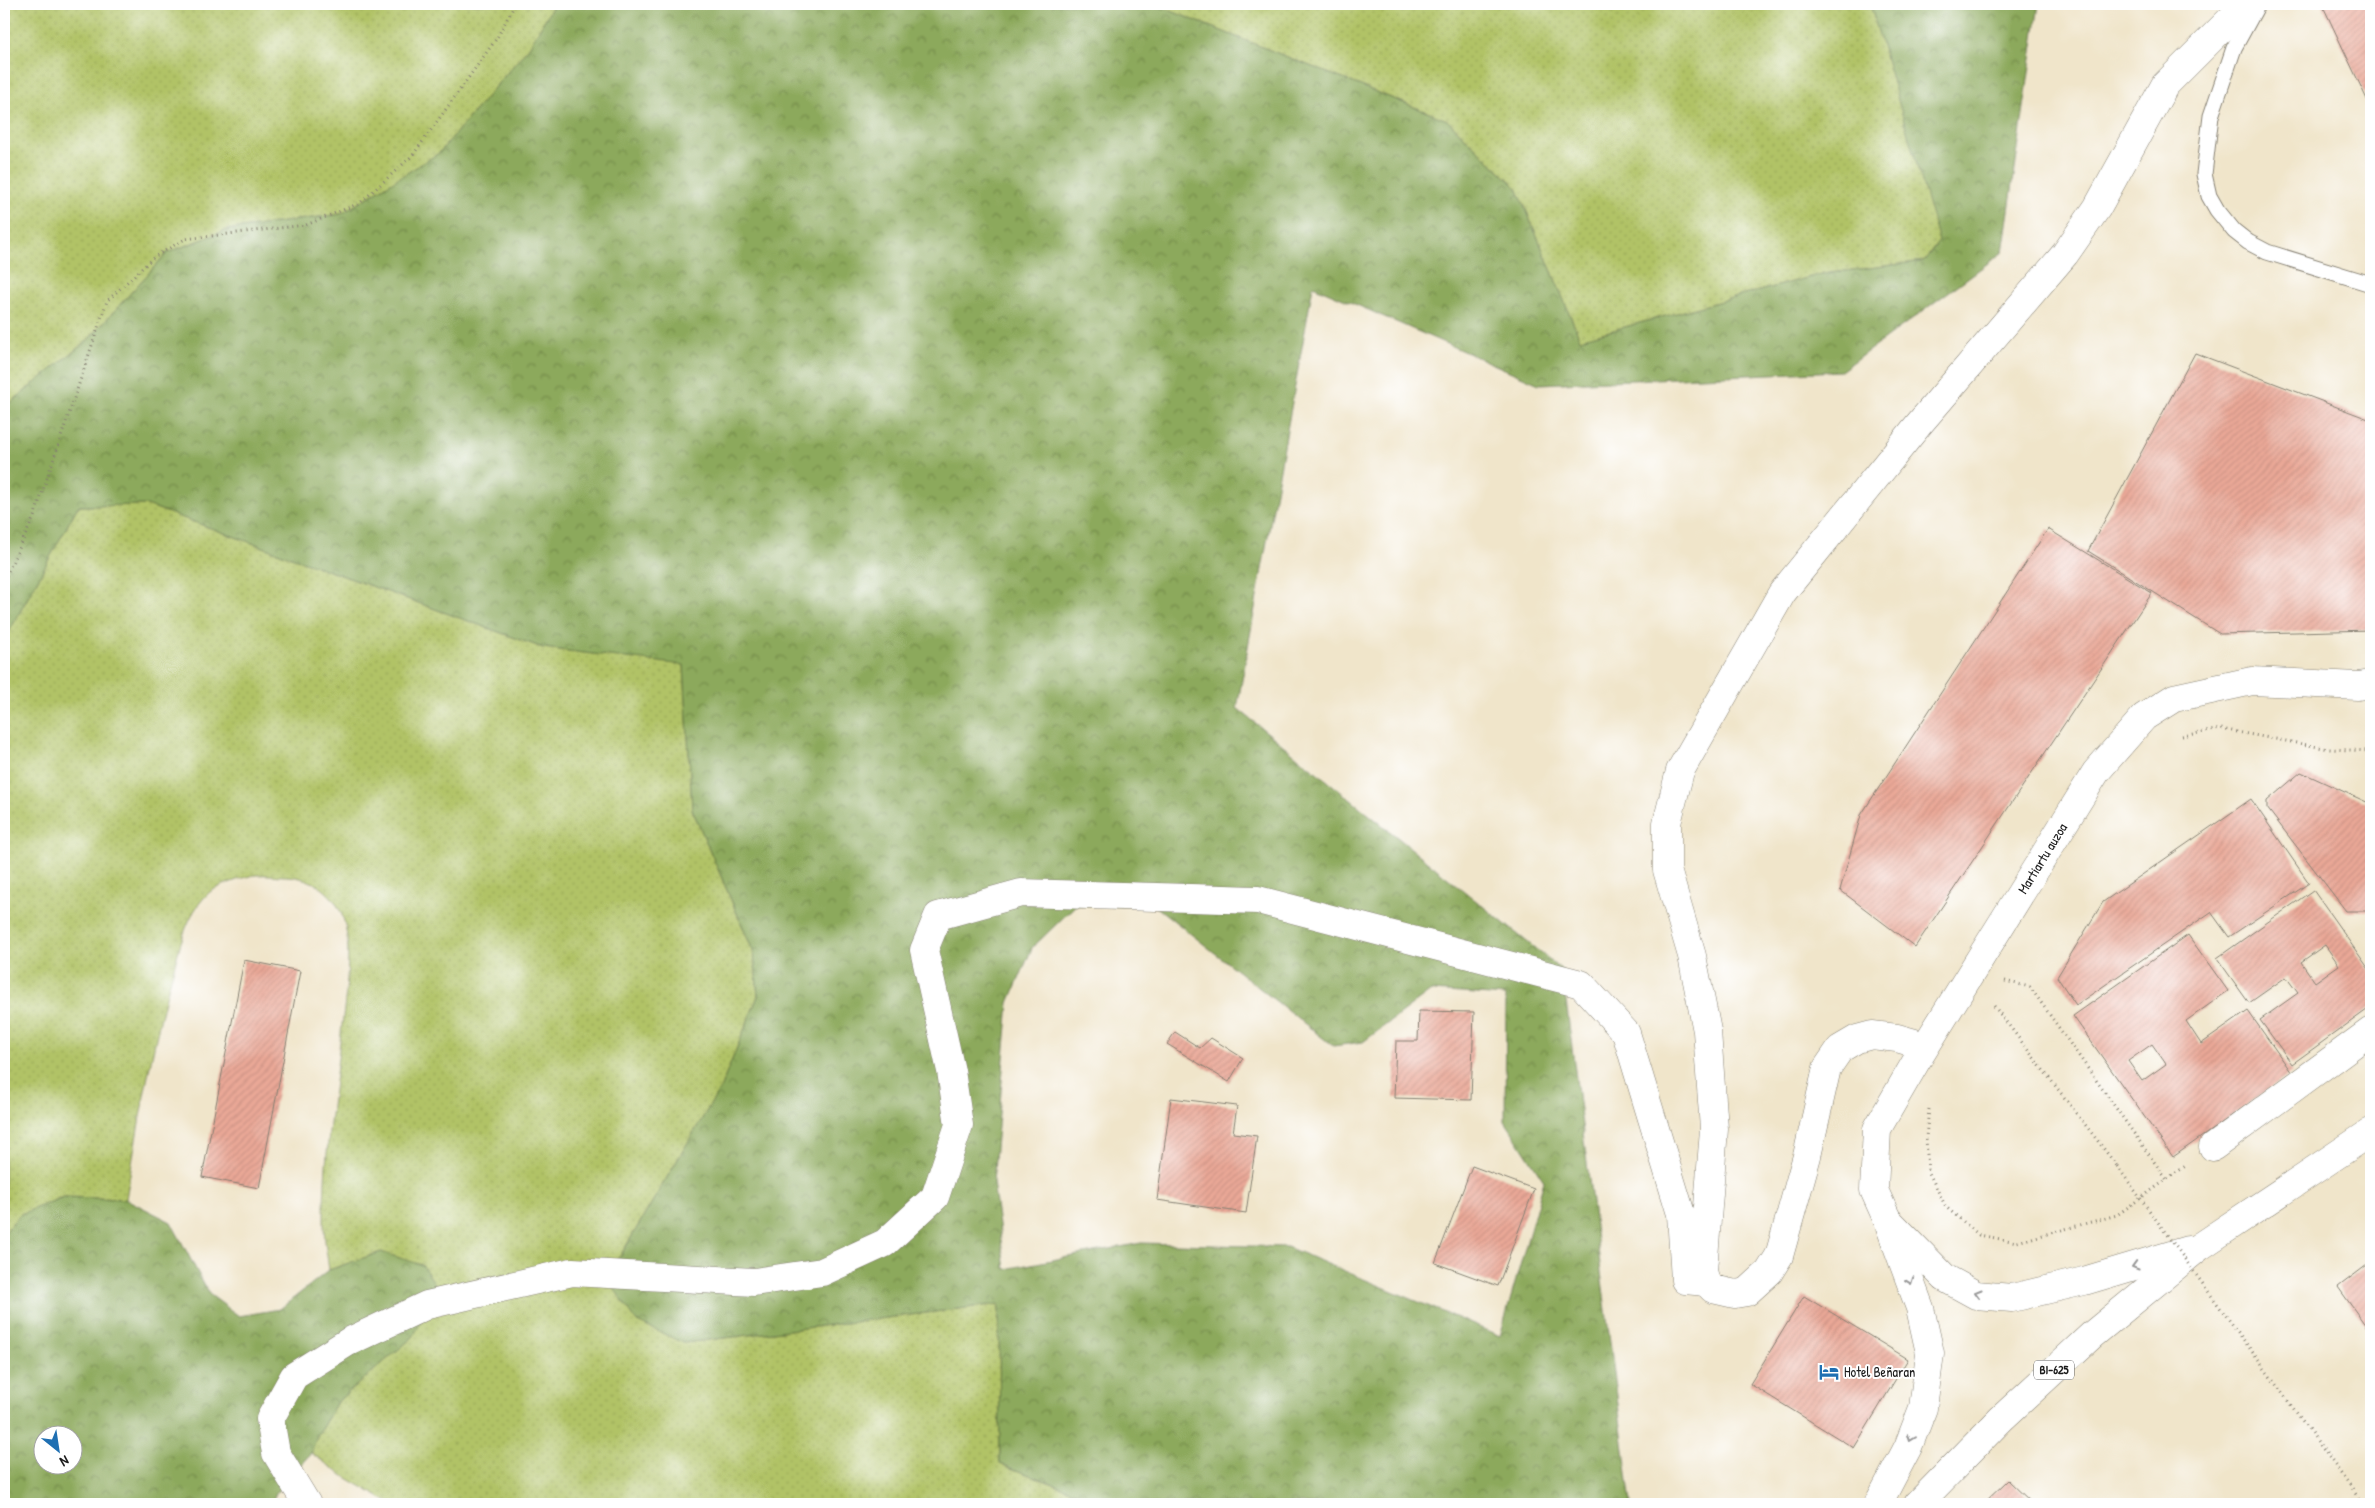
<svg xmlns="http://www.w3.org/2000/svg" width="2375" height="1508" viewBox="0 0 2375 1508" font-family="'Patrick Hand',sans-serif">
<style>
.grass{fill:url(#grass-dots);stroke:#667041}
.forest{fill:url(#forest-crowns);stroke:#54623c;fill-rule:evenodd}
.building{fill:url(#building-hatch);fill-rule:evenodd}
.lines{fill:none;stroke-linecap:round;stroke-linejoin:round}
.lane-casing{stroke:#868073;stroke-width:17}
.street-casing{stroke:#868073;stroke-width:29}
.primary-casing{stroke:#868073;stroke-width:29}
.path{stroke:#868073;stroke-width:3;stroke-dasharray:1 4;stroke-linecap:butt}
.lane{stroke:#fff;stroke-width:15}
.street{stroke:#fff;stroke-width:28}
.primary{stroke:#fff;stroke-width:28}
.path-bridge{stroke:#868073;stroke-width:3;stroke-dasharray:1 4;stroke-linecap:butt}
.oneway{stroke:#999}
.labels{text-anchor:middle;stroke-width:4;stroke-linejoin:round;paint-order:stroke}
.shield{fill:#fff;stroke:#606060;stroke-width:1}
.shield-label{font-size:12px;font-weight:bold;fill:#1c1c1c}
.street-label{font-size:14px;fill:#1c1c1c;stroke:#fff}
.poi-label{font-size:14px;fill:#1c1c1c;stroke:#fff;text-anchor:start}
</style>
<defs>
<pattern id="grass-dots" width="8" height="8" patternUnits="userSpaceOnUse" patternTransform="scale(1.25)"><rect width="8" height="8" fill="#b1c366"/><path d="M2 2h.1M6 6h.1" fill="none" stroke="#98a758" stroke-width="1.8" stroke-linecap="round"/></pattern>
<pattern id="forest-crowns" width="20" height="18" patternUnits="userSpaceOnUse" patternTransform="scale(1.25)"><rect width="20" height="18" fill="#8ca95b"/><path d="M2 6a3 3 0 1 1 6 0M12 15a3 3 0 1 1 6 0" fill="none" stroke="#72894a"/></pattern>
<pattern id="building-hatch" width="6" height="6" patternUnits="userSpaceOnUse" patternTransform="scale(1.25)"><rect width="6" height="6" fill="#eaa897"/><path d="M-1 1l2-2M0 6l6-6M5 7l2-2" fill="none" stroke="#c89082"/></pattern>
</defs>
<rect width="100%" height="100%" fill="#fff"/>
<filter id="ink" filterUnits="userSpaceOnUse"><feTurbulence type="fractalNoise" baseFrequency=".02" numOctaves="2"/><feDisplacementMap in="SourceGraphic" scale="10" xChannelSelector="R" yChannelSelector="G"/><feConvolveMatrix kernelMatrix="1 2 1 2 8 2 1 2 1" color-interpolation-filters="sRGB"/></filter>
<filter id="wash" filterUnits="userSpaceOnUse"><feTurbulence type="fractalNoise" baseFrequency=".0096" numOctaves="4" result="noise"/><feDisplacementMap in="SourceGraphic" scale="20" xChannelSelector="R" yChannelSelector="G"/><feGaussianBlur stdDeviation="1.12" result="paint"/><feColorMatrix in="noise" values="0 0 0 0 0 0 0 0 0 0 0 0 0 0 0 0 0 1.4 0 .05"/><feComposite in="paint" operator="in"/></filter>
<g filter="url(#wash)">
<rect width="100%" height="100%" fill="#f0e5ca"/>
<!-- grass -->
<g class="grass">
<polygon points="14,4 554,4 529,47 439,153 341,214 227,230 167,253 88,340 4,408 4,12"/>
<polygon points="1153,4 1870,4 1940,241 1924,261 1822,274 1580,339 1517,188 1447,120"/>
<path d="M147 505 543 648 684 664 692 809 754 953 758 996 721 1087 607 1278 684 1343 999 1304 1000 1464 1108 1504H391L345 1477 311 1453 317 1436 337 1402 413 1337 381 1252 329 1270C327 1255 324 1240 324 1224 323 1163 333 1102 340 1041 344 1007 353 953 344 921 336 894 314 877 286 876 276 876 266 874 257 875 248 875 216 887 210 892 185 914 180 948 171 978 151 1051 138 1125 126 1199L63 1197 19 1215 4 1234V641L78 506Z"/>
</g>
<!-- forest -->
<g class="forest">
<path d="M554 4H1153L1447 120 1517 188 1580 339 1822 274 1924 261 1939 241 1870 4H2039L2003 252 1841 371 1539 384 1313 286 1237 708 1562 970 1631 1504H1108L1000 1464 999 1304 684 1343 637 1322 607 1278 721 1087 758 996 754 953 692 809 684 665 543 648 147 505 78 506 4 641V408L88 340 167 253 227 230 341 214 439 153 529 47ZM1076 905H1154L1333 1046 1363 1042 1431 991 1506 996 1505 1121 1544 1181 1500 1336 1287 1247 1141 1243 1005 1269 993 1182 1009 1003 1032 948Z"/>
<path d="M63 1197 126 1199 171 1222 209 1294 239 1316 280 1309 329 1270 381 1252 422 1265 438 1288 413 1337 337 1402 317 1436 311 1453 276 1493 271 1504H4V1234L19 1215ZM42 1436H72V1466H42Z"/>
</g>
<g id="blocks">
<!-- building -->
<g class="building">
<polygon points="2322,4 2371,4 2371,108"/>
<polygon points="2195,353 2371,420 2371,630 2220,634 2088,551"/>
<polygon points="2048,529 2152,593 1915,947 1840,890 1861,815"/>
<polygon points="2301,772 2371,804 2371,911 2346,911 2267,808 2267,801"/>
<polygon points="2251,799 2309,883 2229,937 2211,912 2076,1005 2057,977 2103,902"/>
<path d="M2313 890 2371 972V1007L2292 1064 2260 1020 2298 993 2286 977 2249 1003 2217 958ZM2325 945 2339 965 2315 982 2301 962Z"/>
<path d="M2188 935 2228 991 2186 1021 2201 1044 2248 1011 2292 1073 2173 1157 2073 1016ZM2152 1044 2166 1064 2142 1081 2128 1061Z"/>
<polygon points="244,960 300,971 259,1188 202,1177"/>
<polygon points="1419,1011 1474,1012 1471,1100 1394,1098 1396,1041 1418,1041"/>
<polygon points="1175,1032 1200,1048 1211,1038 1243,1058 1229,1082 1167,1044"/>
<polygon points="1171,1098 1237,1106 1233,1133 1257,1136 1246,1213 1157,1200"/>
<polygon points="1472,1166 1534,1189 1498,1286 1435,1263"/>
<polygon points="2371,1262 2371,1333 2338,1287"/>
<polygon points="1804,1296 1908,1359 1854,1448 1750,1384"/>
<polygon points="2008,1480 2033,1504 1983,1504"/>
</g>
</g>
</g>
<g filter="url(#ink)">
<use href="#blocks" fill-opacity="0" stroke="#868073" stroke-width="1"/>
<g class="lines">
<defs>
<polyline id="lane" points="2258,4 2234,48 2211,116 2204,174 2209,196 2217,210 2234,231 2248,242 2267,252 2371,284"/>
<g id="street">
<polyline points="1925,1046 1897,1038 1872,1035 1857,1039 1840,1049 1827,1068 1807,1156 1779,1256 1769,1272 1747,1292 1735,1294 1713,1289 1706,1282 1703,1271 1714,1129 1707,1031 1692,956 1667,870 1667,823 1680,771 1782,593 1919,424 2065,254 2097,208 2165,85 2243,7 2250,4"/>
<polyline points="2213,1147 2371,1031"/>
<path id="s1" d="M1887 1219 1874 1190 1877 1129 1917 1060 2096 772 2144 717 2174 698 2252 681 2358 686 2371 684"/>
<polyline points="307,1504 276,1453 270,1419 294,1376 348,1342 427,1305 572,1272 754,1282 822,1272 885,1243 935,1197 959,1125 951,1071 924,950 938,916 1021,893 1258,900 1581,984 1626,1033 1681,1214 1685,1280 1706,1282"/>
</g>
<g id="primary">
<polyline points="1887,1219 1945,1278 1976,1295 2012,1298 2084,1281 2188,1250"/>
<polyline points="1878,1504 1908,1447 1923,1408 1930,1353 1920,1308 1890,1227"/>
<polyline points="1918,1504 2001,1419 2092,1335 2199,1247 2371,1132"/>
</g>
</defs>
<!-- lane casing -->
<use href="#lane" class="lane-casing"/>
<!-- street casing -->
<use href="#street" class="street-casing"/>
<!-- primary casing -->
<use href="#primary" class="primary-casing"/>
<!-- path -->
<g class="path">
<polyline points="4,580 34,517 107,301 154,257 185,239 306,225 360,203 413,155 497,38 515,4"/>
<polyline points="2182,736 2221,729 2329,749 2371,751"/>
<polyline points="2005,981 2030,987 2167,1180"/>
<polyline points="1994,1006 2117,1166"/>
<polyline points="1929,1109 1926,1137 1928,1171 1946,1207 1979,1235 2017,1242 2117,1215 2187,1165"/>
</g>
<!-- lane -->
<use href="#lane" class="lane"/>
<!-- street -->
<use href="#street" class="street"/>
<!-- primary -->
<use href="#primary" class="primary"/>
<!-- path-bridge -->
<polyline class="path-bridge" points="2117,1166 2363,1504"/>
</g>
<!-- one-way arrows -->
<defs><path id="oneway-chevron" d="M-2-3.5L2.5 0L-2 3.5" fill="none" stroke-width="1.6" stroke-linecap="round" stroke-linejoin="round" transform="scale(1.25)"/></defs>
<g class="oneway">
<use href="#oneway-chevron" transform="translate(2135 1266) rotate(164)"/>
<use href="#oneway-chevron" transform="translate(1910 1281) rotate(70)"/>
<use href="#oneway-chevron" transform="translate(1978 1293) rotate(-164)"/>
<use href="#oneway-chevron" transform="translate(1911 1438) rotate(111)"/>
</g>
</g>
<!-- icons -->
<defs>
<symbol id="hotel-bare" viewBox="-9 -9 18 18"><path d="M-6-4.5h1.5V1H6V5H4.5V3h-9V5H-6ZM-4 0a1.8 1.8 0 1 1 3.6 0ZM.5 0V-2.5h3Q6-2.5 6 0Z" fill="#1f6fb2" stroke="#fff" stroke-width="2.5" paint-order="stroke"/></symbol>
</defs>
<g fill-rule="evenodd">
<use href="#hotel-bare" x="1815" y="1358" width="28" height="28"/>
</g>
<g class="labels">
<!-- shield labels -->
<rect class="shield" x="2034" y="1360.5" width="40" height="19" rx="4"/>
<g class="shield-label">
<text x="2054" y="1374">BI-625</text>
</g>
<!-- street labels -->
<g class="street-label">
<text dy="5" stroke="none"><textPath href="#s1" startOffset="410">Martiartu auzoa</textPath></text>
</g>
<!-- poi labels -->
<g class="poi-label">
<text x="1844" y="1377">Hotel Beñaran</text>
</g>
</g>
<!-- margin -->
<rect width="2375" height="1508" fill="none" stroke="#fff" stroke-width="20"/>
<!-- north arrow -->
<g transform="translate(58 1450) rotate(150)"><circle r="24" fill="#ffffff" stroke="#a4a4a4"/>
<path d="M0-4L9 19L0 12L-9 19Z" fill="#1f6fb2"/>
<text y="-8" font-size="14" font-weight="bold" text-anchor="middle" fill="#1c1c1c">N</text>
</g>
</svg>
